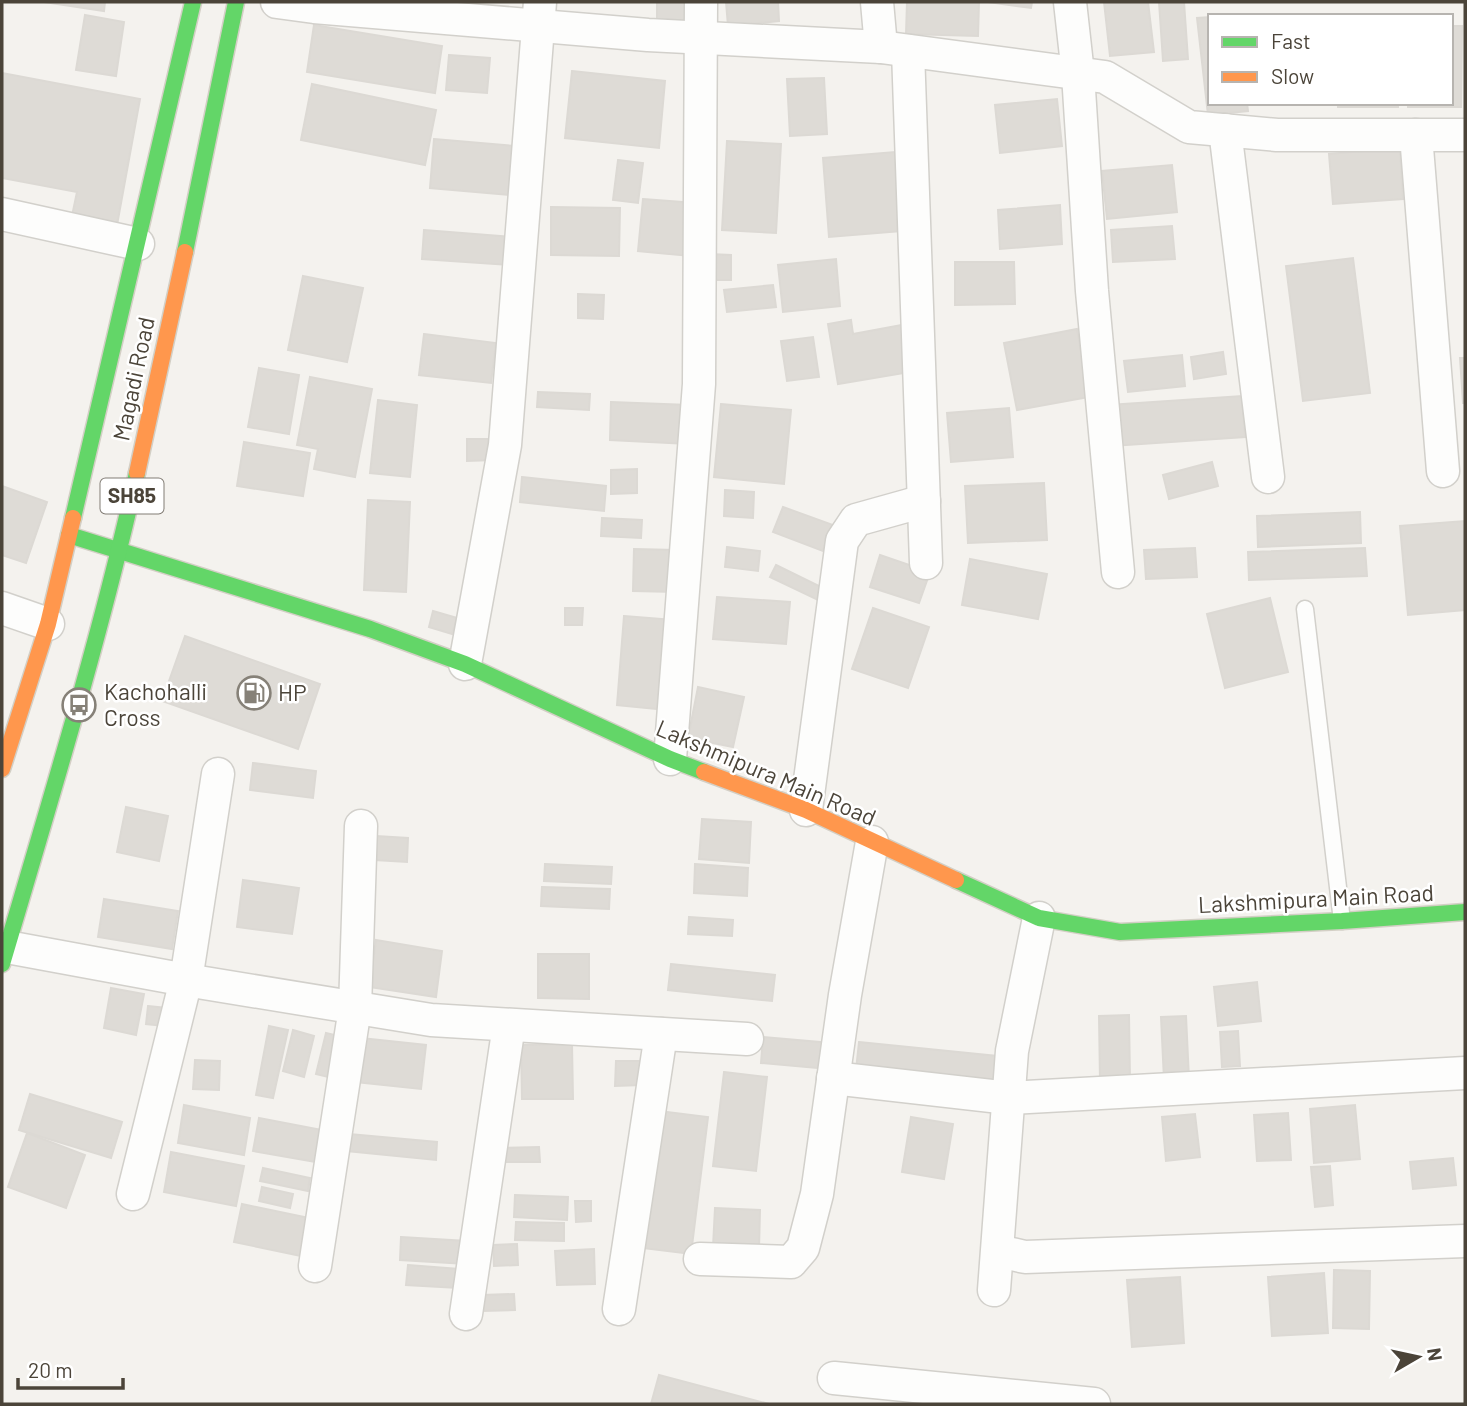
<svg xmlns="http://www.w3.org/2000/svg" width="1467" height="1406" viewBox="0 0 1467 1406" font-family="Barlow,sans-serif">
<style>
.building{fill:#dedbd6;stroke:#dcd9d4;stroke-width:2}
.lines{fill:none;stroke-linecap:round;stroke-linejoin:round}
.lane-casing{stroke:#d2d0cb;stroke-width:19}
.street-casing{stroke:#d2d0cb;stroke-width:35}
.fast-casing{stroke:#d3cfc5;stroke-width:19}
.slow-casing{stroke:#d3cfc5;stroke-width:19}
.lane{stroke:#fdfdfc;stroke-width:16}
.street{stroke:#fdfdfc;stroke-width:32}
.fast{stroke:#63d668;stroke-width:16}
.slow{stroke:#ff974d;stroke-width:16}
.labels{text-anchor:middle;stroke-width:5;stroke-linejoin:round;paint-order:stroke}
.shield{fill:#fff;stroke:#817c74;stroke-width:2}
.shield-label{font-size:21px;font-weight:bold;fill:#4b4439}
.street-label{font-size:23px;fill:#4b4439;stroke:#fff}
.poi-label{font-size:23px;fill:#4b4439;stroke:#fff;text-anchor:start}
</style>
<rect width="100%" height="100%" fill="#f4f2ee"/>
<!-- building -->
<g class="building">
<polygon points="44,2 105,2 104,11"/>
<rect x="657" y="2" width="34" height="20"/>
<polygon points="726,2 778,2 779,21 728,26"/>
<polygon points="907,2 979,2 978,36 906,34"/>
<polygon points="988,2 1032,2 1031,8"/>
<polygon points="1104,2 1148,2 1154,52 1110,56"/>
<polygon points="1159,2 1184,2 1188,59 1163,61"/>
<polygon points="85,15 124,22 116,76 76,70"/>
<polygon points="1210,17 1210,103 1247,103 1248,111 1208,115 1197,18"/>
<polygon points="314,25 442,46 435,93 307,72"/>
<polygon points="1451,26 1462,26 1461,107 1408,107 1408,103 1451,103"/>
<polygon points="449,55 490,58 487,93 446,90"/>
<polygon points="572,71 665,81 659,148 565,138"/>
<polygon points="2,73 140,99 117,225 72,216 77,192 2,178"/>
<polygon points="824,78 827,134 790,136 787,79"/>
<polygon points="312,84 436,110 425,165 301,140"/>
<polygon points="1057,99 1062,146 1000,153 995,105"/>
<rect x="1338" y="103" width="60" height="4"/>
<polygon points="434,139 515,146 511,195 430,188"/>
<polygon points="727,141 781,144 776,233 722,230"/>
<polygon points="1400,148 1403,199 1333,204 1329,154"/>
<polygon points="895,152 901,231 829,237 823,158"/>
<polygon points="618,160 643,163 638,203 613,200"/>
<polygon points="1172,165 1177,212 1107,219 1102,171"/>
<polygon points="643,199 695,203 690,256 638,251"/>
<polygon points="1060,205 1062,244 1000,249 998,210"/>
<polygon points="551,207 620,208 619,256 551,255"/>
<polygon points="1172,226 1175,259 1113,262 1111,230"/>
<polygon points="424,230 513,237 511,265 422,259"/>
<polygon points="709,254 731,255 731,280 709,280"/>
<polygon points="1353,258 1370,393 1303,401 1286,266"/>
<polygon points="836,259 840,306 783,312 778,265"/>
<polygon points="955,262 1014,262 1015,304 955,305"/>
<polygon points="303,276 363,288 347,362 288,350"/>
<polygon points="773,285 776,307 727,312 724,290"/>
<polygon points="578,294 604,295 603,319 578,318"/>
<polygon points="851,320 853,334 902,325 910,372 838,384 828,324"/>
<polygon points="1077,329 1089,397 1017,410 1004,343"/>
<polygon points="424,334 496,343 491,383 419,375"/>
<polygon points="813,337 819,377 787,381 781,341"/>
<polygon points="1223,352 1226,374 1194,379 1191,357"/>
<polygon points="1182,355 1185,386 1128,392 1124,361"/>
<polygon points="1460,358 1465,358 1465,403 1463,403"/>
<polygon points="259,368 299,375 289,434 248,427"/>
<polygon points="310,377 372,389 355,477 314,469 318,449 297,445"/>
<polygon points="538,392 590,394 589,410 537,407"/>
<polygon points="1242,396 1245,437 1112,446 1109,405"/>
<polygon points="378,400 417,405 410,477 370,473"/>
<polygon points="611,402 689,405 688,444 610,440"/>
<polygon points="721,404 791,410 784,484 714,477"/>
<polygon points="1009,408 1013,457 951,462 947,413"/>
<polygon points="467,439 493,439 494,460 467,461"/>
<polygon points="244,442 310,453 303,496 237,486"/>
<polygon points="1212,462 1218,486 1169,499 1163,475"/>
<polygon points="637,469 637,493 611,494 611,470"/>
<polygon points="522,477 606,486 604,511 520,502"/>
<polygon points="1044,483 1047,540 968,543 965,486"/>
<polygon points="2,486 47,502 26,563 2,555"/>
<polygon points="725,490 754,492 753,518 724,516"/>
<polygon points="368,500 410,502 406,592 364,590"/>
<polygon points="783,507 833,525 823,551 773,532"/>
<polygon points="1360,512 1361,543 1258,547 1257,516"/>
<polygon points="602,518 642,520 641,538 601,536"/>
<polygon points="1465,521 1465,610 1408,615 1400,526"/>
<polygon points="727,547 760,551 758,571 725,567"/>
<polygon points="1195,548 1197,577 1146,579 1144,550"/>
<polygon points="1365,548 1367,576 1249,580 1248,552"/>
<polygon points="634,549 676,550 676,592 633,591"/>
<polygon points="880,555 930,572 919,603 870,587"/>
<polygon points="970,559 1047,574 1038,619 962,605"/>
<polygon points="776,565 823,588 818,600 770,577"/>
<polygon points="717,597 790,602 786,644 713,639"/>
<polygon points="1270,598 1288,672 1225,688 1207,614"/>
<polygon points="565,608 583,608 582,625 565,625"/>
<polygon points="873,608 929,627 908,688 852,669"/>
<polygon points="433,611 457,618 452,634 429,627"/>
<polygon points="624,616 673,620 666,710 617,705"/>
<polygon points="185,636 320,684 298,749 162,701"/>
<polygon points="698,687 744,697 733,747 688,738"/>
<polygon points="253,763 316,771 313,798 250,790"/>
<polygon points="126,807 168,816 159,861 117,852"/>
<polygon points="702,819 751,822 749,863 699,859"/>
<polygon points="376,836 408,838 407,862 375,860"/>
<polygon points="545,864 612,867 611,884 544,881"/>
<polygon points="695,864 748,868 747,896 694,893"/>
<polygon points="243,880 299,888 292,934 237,927"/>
<polygon points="542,887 610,889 609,909 541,906"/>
<polygon points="104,899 178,911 172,949 98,937"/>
<polygon points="689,917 733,920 732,936 688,934"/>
<polygon points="376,940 442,951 436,997 369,987"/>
<polygon points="538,954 589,954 589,999 538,998"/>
<polygon points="671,964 775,975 772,1001 668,990"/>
<polygon points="1257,982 1261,1021 1218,1026 1214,987"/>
<polygon points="111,988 144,994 136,1035 104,1028"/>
<polygon points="148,1006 176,1009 174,1027 146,1024"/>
<polygon points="1129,1015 1130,1081 1100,1081 1099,1016"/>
<polygon points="1186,1016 1189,1079 1164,1080 1161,1017"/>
<polygon points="269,1026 288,1030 273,1098 256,1095"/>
<polygon points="293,1030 314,1036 304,1077 283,1071"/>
<polygon points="1238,1031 1240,1066 1222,1067 1220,1032"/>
<polygon points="326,1033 347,1038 337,1079 316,1074"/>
<polygon points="763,1037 831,1043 828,1069 761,1063"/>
<polygon points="361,1038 426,1045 421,1089 356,1082"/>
<polygon points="859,1042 997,1056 994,1084 856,1070"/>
<polygon points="572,1044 573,1099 522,1099 521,1045"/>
<polygon points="195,1060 220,1061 219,1090 193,1089"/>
<polygon points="616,1061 642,1061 642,1085 615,1086"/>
<polygon points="724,1072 767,1077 756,1171 713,1166"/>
<polygon points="30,1094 122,1122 111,1158 19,1130"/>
<polygon points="184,1105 250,1118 244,1155 178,1143"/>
<polygon points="1355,1105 1360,1159 1314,1163 1310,1109"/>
<polygon points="659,1111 708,1117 691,1254 642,1248"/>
<polygon points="1288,1113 1291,1160 1257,1161 1254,1115"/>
<polygon points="1195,1114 1200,1157 1166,1161 1162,1117"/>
<polygon points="911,1117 953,1124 944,1179 902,1172"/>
<polygon points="259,1118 322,1130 316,1162 253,1151"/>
<polygon points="27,1133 85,1155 66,1208 8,1187"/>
<polygon points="349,1134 437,1142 436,1160 347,1151"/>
<polygon points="539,1147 540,1162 499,1162 499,1148"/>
<polygon points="171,1152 244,1166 236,1206 164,1192"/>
<polygon points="1453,1158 1456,1185 1413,1189 1410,1162"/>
<polygon points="1330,1166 1333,1205 1315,1207 1311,1167"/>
<polygon points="263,1168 310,1178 308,1191 260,1181"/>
<polygon points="262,1187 293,1194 290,1208 259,1201"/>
<polygon points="515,1195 568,1197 567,1220 514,1217"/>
<polygon points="575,1201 591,1201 591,1221 576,1222"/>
<polygon points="242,1204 314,1219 306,1257 234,1242"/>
<polygon points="715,1208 760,1210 759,1249 713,1247"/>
<polygon points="516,1222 564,1223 564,1241 515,1240"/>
<polygon points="401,1237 467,1241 466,1264 400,1260"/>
<polygon points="517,1244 518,1265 494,1266 493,1245"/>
<polygon points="594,1249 595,1284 557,1285 555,1251"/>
<polygon points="408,1265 459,1269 458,1288 406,1285"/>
<polygon points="1334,1270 1370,1271 1369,1329 1333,1328"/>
<polygon points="1324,1273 1328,1333 1272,1336 1268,1277"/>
<polygon points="1180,1277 1184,1343 1132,1347 1127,1280"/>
<polygon points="514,1294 515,1310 483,1311 482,1295"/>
<polygon points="659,1375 769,1404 651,1404"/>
</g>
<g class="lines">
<defs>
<polyline id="lane" points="1305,609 1342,921"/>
<g id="street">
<polyline points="277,2 314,7 648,35 881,47 1105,77 1189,127 1277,135 1465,135"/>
<polyline points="877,2 881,47"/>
<polyline points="1070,2 1078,74 1092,291 1118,572"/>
<polyline points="908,51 926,563"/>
<polyline points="1225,130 1268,477"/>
<polyline points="1416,135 1443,471"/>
<polyline points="2,214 138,244"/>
<polyline points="2,608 48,624"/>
<polyline points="465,664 505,445 540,2"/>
<polyline points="670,759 699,384 701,2"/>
<polyline points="806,810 842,541 856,520 924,501"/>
<polyline points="7,947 186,980 431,1020 747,1039"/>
<polyline points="833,1078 1009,1098 1465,1073"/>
<polyline points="133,1194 186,980 218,774"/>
<polyline points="998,1251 1025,1257 1465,1241"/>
<polyline points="700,1259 791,1262 803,1248 817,1194 845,995 872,842"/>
<polyline points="315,1266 355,1008 361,826"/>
<polyline points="994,1290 1012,1051 1039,918"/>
<polyline points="619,1309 661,1034"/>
<polyline points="466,1314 509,1025"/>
<polyline points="834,1378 1094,1404"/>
</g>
<g id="fast">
<polyline points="185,252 236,2"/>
<polyline points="73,518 193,2"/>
<polyline points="69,535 370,629 465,664 670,759 704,772"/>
<polyline points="956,880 1039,918 1120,932 1342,921 1465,912"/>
<path d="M2 964C50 801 100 639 137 473"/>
</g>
<g id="slow">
<polyline points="137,473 185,252"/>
<polyline points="2,769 48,624 73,518"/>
<polyline points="704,772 806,810 956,880"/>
</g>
</defs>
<!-- lane casing -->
<use href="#lane" class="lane-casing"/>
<!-- street casing -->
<use href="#street" class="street-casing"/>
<!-- fast casing -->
<use href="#fast" class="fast-casing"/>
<!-- slow casing -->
<use href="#slow" class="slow-casing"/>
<!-- lane -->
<use href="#lane" class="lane"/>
<!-- street -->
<use href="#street" class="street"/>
<!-- fast -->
<use href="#fast" class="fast"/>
<!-- slow -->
<use href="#slow" class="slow"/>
</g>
<!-- icons -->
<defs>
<symbol id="fuel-ring" viewBox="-11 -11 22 22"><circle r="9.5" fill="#fff" stroke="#868178" stroke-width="1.5"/><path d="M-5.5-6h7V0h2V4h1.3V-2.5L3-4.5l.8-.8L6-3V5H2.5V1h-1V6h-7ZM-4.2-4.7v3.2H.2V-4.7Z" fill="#868178"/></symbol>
<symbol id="bus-ring" viewBox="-11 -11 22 22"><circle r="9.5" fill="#fff" stroke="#868178" stroke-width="1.5"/><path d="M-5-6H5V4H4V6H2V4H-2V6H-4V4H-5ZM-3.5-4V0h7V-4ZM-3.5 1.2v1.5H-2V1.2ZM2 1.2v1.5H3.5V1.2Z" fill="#868178"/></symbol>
</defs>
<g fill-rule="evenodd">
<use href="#fuel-ring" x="235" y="674" width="38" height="38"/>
<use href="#bus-ring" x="60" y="686" width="38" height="38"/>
</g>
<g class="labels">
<!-- shield labels -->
<rect class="shield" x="100.5" y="478.5" width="63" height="35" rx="5"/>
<g class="shield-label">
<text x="132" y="503">SH85</text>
</g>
<!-- street labels -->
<g class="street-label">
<text transform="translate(134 379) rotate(-78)" y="8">Magadi Road</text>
<text transform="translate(766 773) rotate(23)" y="8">Lakshmipura Main Road</text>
<text transform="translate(1316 899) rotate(-3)" y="8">Lakshmipura Main Road</text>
</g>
<!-- poi labels -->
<g class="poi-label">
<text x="104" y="700">Kachohalli<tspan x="104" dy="26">Cross</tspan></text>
<text x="278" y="701">HP</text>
</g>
</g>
<!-- border -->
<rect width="1467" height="1406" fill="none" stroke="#4b4439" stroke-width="7"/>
<!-- legend -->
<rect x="1208" y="14" width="245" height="91" fill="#ffffff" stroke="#b7b4b0" stroke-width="2"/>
<rect x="1222" y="37" width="35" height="10" fill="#63d668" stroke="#b7b4b0" stroke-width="2"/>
<text x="1271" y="49" font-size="21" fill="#4b4439">Fast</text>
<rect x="1222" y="72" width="35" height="10" fill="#ff974d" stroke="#b7b4b0" stroke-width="2"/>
<text x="1271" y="84" font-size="21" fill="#4b4439">Slow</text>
<!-- north arrow -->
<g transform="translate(1418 1357) rotate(81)" stroke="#ffffff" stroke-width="5" paint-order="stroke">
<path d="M0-5L12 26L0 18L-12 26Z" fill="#4b4439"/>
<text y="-10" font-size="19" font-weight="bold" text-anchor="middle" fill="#4b4439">N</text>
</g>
<!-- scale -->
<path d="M18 1378v10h105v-10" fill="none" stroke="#4b4439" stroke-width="3.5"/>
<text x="28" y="1378" font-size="21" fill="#4b4439" stroke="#ffffff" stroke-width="5" paint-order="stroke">20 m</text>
</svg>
